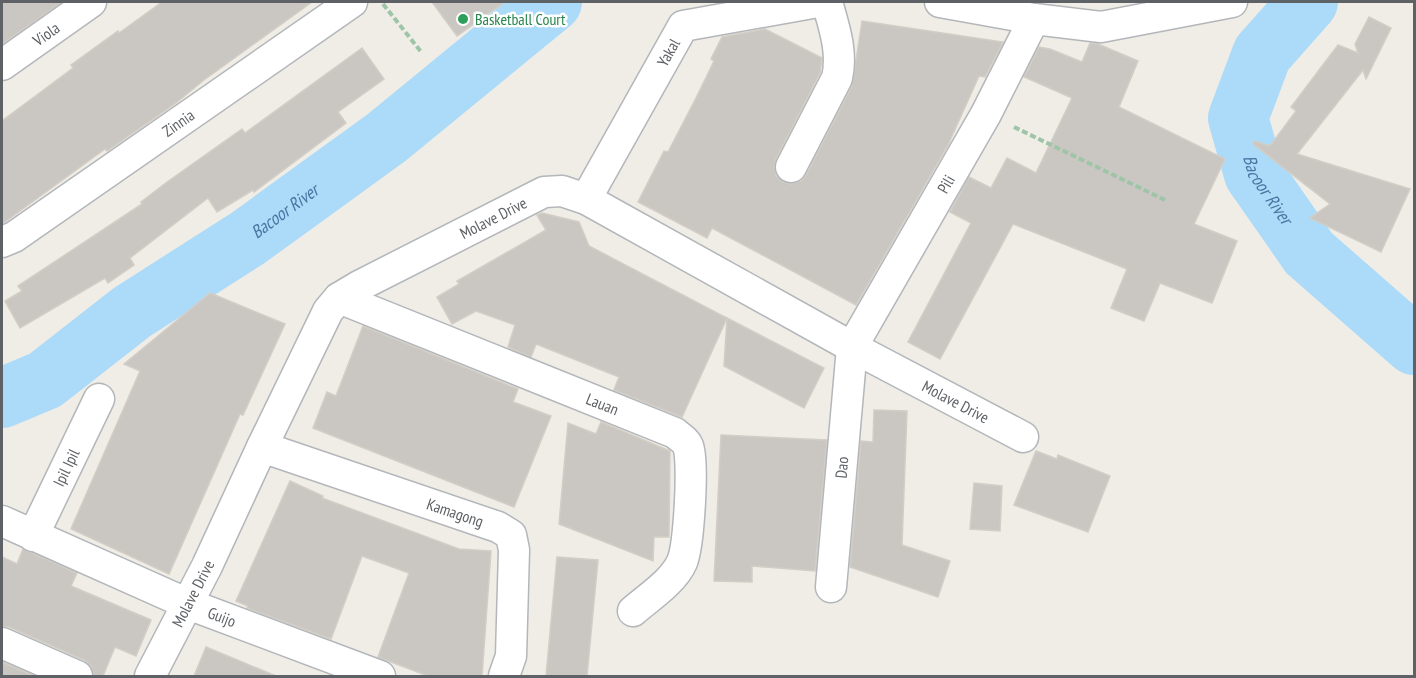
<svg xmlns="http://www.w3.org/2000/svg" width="1416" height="678" viewBox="0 0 1416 678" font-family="'PT Sans Narrow',sans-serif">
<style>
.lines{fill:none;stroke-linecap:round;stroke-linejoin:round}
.river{stroke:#acdaf9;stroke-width:60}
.building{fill:#cac7c3;stroke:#d3cec5;stroke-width:1.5}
.street-casing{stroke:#b3b6ba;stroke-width:33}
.path{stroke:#9ec5a8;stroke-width:4;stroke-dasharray:6 3;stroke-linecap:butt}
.street{stroke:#fff;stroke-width:30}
.leisure-dot{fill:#2e9e5b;stroke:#fff;stroke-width:2}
.labels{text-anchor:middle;stroke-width:5;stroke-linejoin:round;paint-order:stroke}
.leisure-label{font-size:16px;fill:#27864d;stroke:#fff;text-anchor:start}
.street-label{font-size:16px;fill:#5e6165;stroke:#fff}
.water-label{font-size:18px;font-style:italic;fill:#4776a2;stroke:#fff}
</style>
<rect width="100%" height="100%" fill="#efede6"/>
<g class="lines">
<!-- river -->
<g class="river">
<path id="s1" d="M1308 2 1262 54 1238 118 1254 174 1309 253 1414 345"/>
<path id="s2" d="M2 398 45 380 132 312 248 238 386 138 552 2"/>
</g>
</g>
<!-- building -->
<g class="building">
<polygon points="2,2 62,2 2,44"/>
<polygon points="162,2 312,2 204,80 176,103 107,151 105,149 2,224 2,121 73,68 71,65 118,31 119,33"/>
<polygon points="432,2 505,2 457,36"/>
<polygon points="1369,17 1391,28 1366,79 1363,70 1297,154 1410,189 1381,252 1310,218 1330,204 1253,144 1254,141 1270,146 1296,111 1291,107 1338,45 1358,53 1355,44"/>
<polygon points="862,21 1003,42 985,77 979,76 948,145 856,305 712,228 707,238 638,202 664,151 668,152 696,98 714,61 711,59 722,37 765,29 822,58 820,73 776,159 774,167 776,176 783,182 791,184 801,181 806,175 852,86"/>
<polygon points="1090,43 1098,44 1138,61 1119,107 1225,159 1194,224 1237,241 1212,303 1160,283 1144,321 1111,308 1127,269 1013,224 940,359 908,342 971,223 950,212 969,177 991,188 1007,158 1036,173 1072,98 1024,77 1039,47 1050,49 1082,62"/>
<polygon points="362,48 384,79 338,112 346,123 254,192 253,190 217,212 208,198 130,258 134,265 108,283 105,278 20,328 5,301 22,291 18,286 142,204 141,202 167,182 242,129 245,133"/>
<polygon points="542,213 579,222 589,246 727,318 682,417 614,390 619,377 536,344 531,357 508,347 515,325 476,311 452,324 437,297 459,284 457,281 546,230 537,215"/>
<polygon points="210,293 285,324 243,415 240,414 169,574 71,529 140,371 124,364"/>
<polygon points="727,318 824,368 804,408 724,366"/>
<polygon points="363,326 518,389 513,402 551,416 514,507 313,428 327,392 336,396"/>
<polygon points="874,410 907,411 902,545 950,561 938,597 850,567 861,441 873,442"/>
<polygon points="601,422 670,451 669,537 654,537 653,561 559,524 568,423 596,434"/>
<polygon points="721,435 827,440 815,571 752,566 752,582 714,581"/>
<polygon points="1036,451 1057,459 1058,455 1110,476 1088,532 1014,505"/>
<polygon points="290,481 323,496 322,498 459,549 491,551 482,676 428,676 378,657 409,573 362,556 331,639 247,608 248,606 236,601"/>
<polygon points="974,483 1002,486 1000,531 970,529"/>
<polygon points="23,549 77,573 71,586 151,620 136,656 115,647 103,676 94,676 91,666 84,660 9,627 2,626 2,557 17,564"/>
<polygon points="557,557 598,560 587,676 546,676"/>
<polygon points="206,647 276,676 194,676"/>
<polygon points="2,662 32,675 31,676 2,676"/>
</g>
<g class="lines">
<defs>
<g id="street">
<polyline points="940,2 1034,19 1101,27 1232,2"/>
<path id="s3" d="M2 65 91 2"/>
<path d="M791 167 837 78C843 52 834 27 827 2"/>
<path id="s4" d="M586 199 683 26 818 2"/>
<path id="s5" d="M2 242 14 237 352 2"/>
<path id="s6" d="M339 298 675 433C679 437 686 440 688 446 694 462 689 545 682 562 673 582 649 597 633 611"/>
<path id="s7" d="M262 447 498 527 511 535 514 550 511 656 504 676"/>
<path id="s8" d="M2 521 188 604 380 676"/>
<path id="s9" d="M33 536 99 399"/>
<path id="s10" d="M831 587 852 347 986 114 1034 19"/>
<polyline points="2,643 77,676"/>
<path id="s11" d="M150 676 207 566 262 447 328 311 339 298 359 286 544 192 562 191 586 199 852 347 1023 437"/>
</g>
</defs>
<!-- street casing -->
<use href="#street" class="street-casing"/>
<!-- path -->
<g class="path">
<polyline points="383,4 422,53"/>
<polyline points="1014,127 1165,200"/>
</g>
<!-- street -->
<use href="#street" class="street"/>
</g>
<!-- markers -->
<circle class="leisure-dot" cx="463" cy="19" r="6"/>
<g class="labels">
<!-- leisure labels -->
<g class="leisure-label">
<text x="475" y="25">Basketball Court</text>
</g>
<!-- street labels -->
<g class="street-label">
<text dy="6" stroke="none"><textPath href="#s3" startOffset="54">Viola</textPath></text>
<text dy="6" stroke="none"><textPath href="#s4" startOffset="168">Yakal</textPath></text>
<text dy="6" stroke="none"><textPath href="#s5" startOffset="213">Zinnia</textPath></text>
<text dy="6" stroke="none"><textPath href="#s10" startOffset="429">Pili</textPath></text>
<text dy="6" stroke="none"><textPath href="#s11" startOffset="597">Molave Drive</textPath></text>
<text dy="6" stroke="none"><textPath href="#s11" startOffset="1119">Molave Drive</textPath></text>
<text dy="6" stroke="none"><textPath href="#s6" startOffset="284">Lauan</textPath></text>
<text dy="6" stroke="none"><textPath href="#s10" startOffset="120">Dao</textPath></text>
<text dy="6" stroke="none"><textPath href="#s9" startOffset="76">Ipil Ipil</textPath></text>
<text dy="6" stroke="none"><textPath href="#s7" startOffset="204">Kamagong</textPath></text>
<text dy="6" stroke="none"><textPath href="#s11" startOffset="93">Molave Drive</textPath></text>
<text dy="6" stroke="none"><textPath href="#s8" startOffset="240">Guijo</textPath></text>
</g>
<!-- water labels -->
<g class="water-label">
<text dy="6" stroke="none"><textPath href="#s1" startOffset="216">Bacoor River</textPath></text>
<text dy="6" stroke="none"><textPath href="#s2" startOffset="340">Bacoor River</textPath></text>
</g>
</g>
<!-- border -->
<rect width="1416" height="678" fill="none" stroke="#5e6165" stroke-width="6"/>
</svg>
